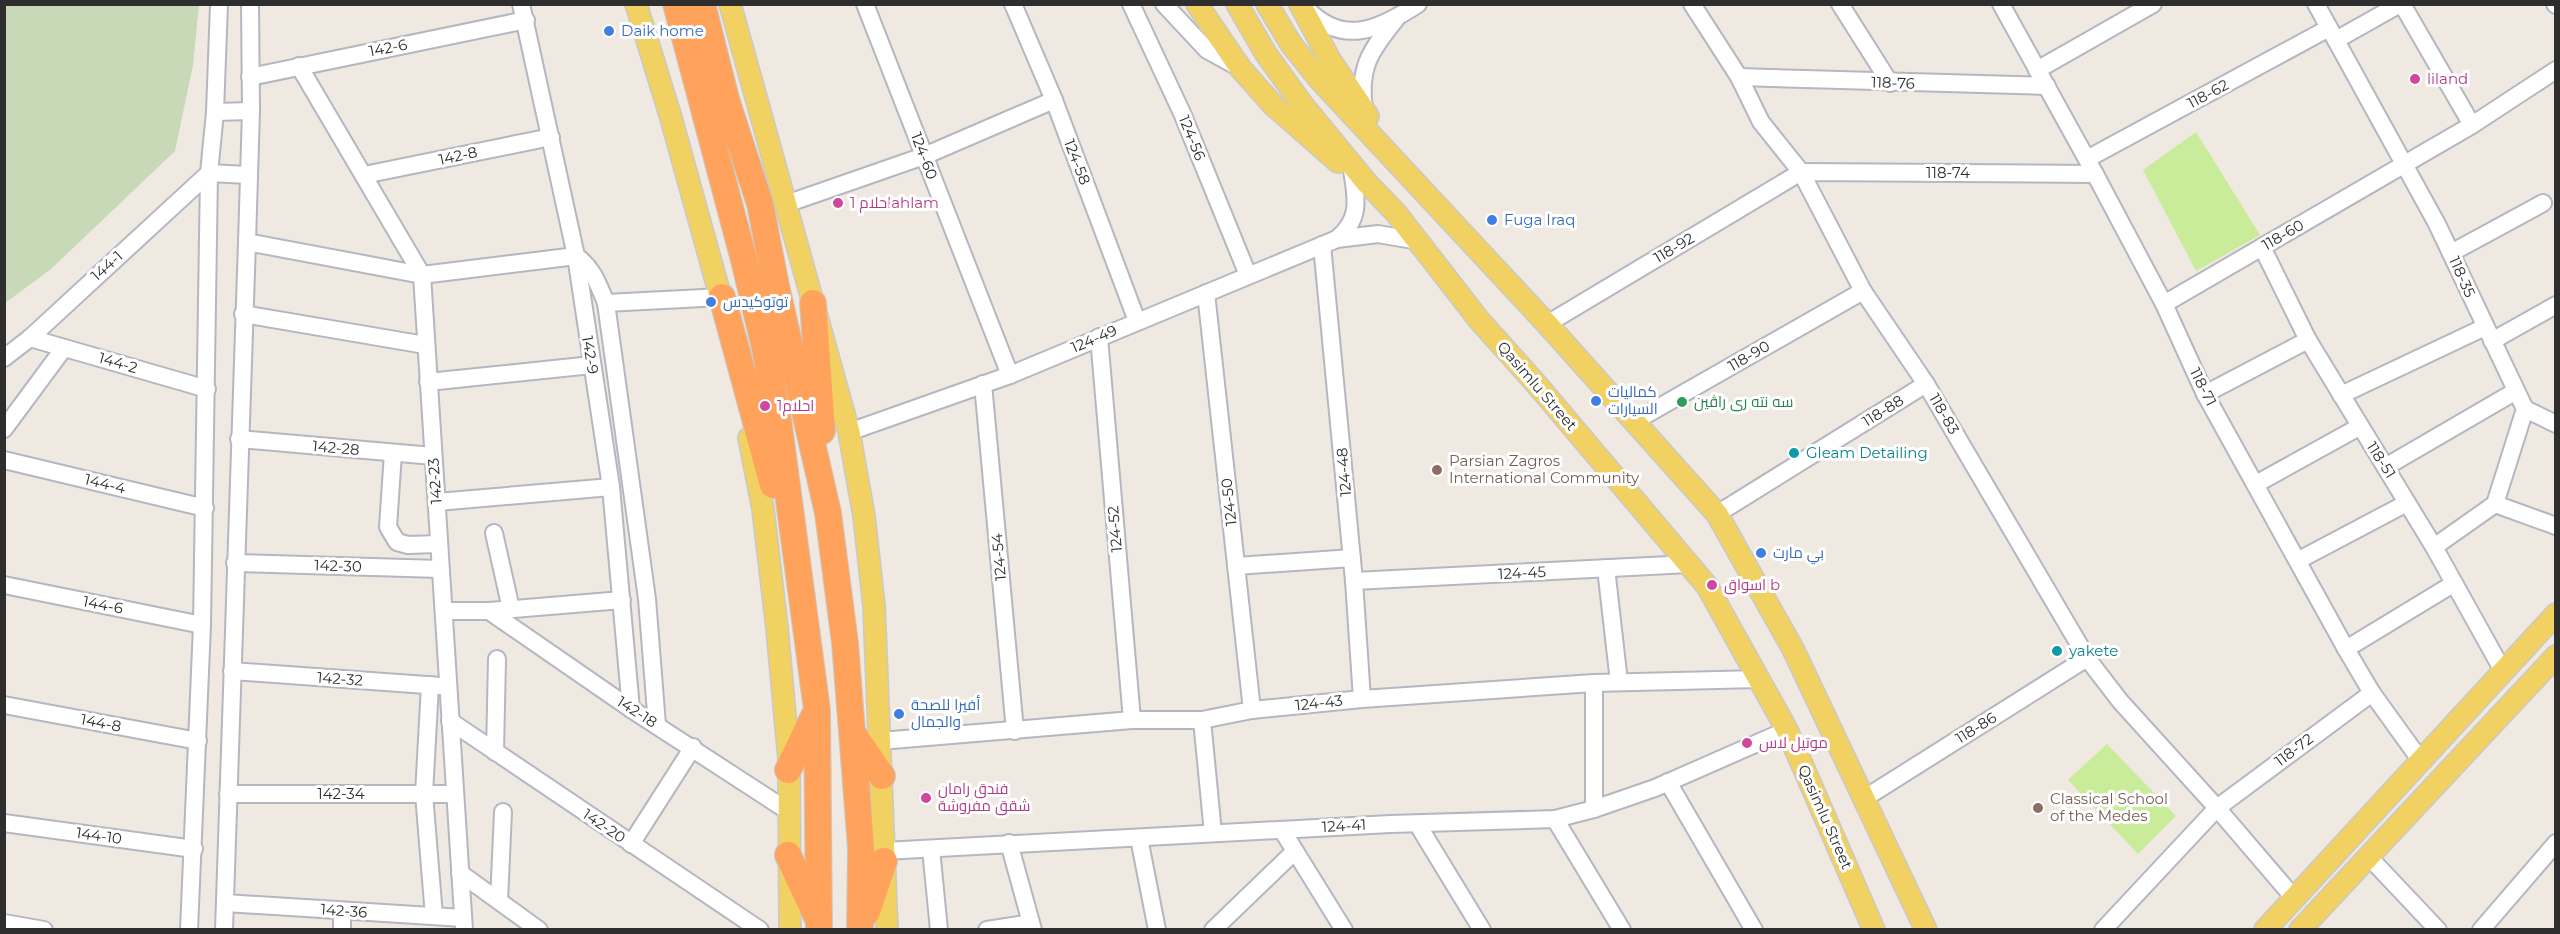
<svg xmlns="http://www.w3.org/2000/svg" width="2560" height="934" viewBox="0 0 2560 934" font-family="Montserrat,Cairo,sans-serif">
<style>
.cemetery{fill:#c8d9b8}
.pitch{fill:#c9ec9a}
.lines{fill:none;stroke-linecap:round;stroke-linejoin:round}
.minor-casing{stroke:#b4b7c1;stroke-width:20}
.major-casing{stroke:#c9c9c9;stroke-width:24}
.highway-casing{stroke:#c9c9c9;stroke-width:28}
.minor{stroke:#fff;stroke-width:16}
.major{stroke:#f2d163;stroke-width:21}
.highway{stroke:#ffa35c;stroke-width:26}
.shop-dot{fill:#3f7fe0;stroke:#fff;stroke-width:2}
.hotel-dot{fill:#d1479c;stroke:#fff;stroke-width:2}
.leisure-dot{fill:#2e9e5b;stroke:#fff;stroke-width:2}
.culture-dot{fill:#0f9aa8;stroke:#fff;stroke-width:2}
.education-dot{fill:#8d6e63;stroke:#fff;stroke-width:2}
.labels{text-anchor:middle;stroke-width:6;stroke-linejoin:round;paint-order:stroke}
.shop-label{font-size:15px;fill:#366cbe;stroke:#fff;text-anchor:start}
.street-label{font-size:15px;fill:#2e2e2e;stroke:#fff}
.hotel-label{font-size:15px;fill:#b23c85;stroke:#fff;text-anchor:start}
.leisure-label{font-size:15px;fill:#27864d;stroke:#fff;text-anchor:start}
.culture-label{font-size:15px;fill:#0d838f;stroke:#fff;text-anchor:start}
.education-label{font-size:15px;fill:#785e54;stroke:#fff;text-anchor:start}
</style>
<rect width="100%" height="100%" fill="#efe9e1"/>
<!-- cemetery -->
<polygon class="cemetery" points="5,4 199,5 193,65 175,151 51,269 5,303"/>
<!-- pitch -->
<g class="pitch">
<polygon points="2196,132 2260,235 2196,271 2143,170"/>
<polygon points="2107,744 2176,816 2138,854 2068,780"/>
</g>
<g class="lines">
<defs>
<g id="minor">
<polyline points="521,4 576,256 611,487 631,709"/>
<polyline points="865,4 1010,375"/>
<polyline points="1013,4 1054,100 1137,321"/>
<polyline points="1131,4 1182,113 1248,275"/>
<polyline points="1164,4 1207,50 1238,67"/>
<polyline points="1692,4 1739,77 1761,122 1801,172 1863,291 1926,384 2087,658 2120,701 2217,808 2294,898"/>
<polyline points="1840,4 1890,83"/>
<polyline points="2001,4 2095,174 2164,304 2205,394 2346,649 2372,693 2421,761"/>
<polyline points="2316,4 2437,224 2525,409 2495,504 2556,526"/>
<polyline points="2402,4 2472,125"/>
<polyline points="2555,4 2556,5"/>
<path d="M1307 9C1343 47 1380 29 1418 4"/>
<polyline points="2336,40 2400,4"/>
<polyline points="299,66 422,275 464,930"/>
<polyline points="2037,70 2153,4"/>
<polyline points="250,77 526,20"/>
<polyline points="1739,77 2047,86"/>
<path d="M1364 109C1358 68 1370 51 1396 19"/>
<polyline points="215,112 251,111"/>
<polyline points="2087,159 2329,28"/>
<polyline points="364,175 551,137"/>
<polyline points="786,204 924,156 1054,100"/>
<path d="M1337 239C1364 216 1355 194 1351 163"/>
<path d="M247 242 422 275 576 256C593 268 598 284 606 303L647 599 657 725"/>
<polyline points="1322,245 1354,581 1362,699"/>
<polyline points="2262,247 2308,340 2434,547 2503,671"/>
<polyline points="2451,253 2543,203"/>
<polyline points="1206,293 1252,710"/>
<polyline points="606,303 722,297"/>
<polyline points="2164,304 2472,125 2556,70"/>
<polyline points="243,314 425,345"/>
<polyline points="1547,324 1801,172 2095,174"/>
<polyline points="1099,337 1132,720"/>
<polyline points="30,338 207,389"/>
<polyline points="2492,341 2556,305"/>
<polyline points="4,358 30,338 209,173 248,175"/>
<polyline points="428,382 592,365"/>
<polyline points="983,384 1015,731"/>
<polyline points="2205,394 2308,340"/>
<polyline points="2341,395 2485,327"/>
<polyline points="2525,409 2556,424"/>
<polyline points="1635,421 1863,291"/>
<polyline points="4,429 64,348"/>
<polyline points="849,432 1010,375 1337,239 1378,234 1419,241"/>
<polyline points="239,439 433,456"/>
<polyline points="393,453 388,527 397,542 408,545 439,544"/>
<polyline points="4,460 205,508"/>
<polyline points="2387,466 2516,391"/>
<polyline points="2256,484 2359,427"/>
<polyline points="437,502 611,487"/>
<polyline points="1717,514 1926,384"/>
<polyline points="494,533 511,609"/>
<polyline points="2434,547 2495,504"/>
<polyline points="2299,560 2407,503"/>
<polyline points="235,563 440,569"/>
<polyline points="1236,566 1352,558"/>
<polyline points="1606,568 1619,682"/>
<polyline points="1354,581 1689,564"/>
<polyline points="4,585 202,625"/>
<polyline points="445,611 489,611 622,600"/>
<polyline points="489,611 631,709 788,811"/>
<polyline points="2346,649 2453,584"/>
<polyline points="232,671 440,686"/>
<polyline points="430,685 424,794 434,916"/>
<polyline points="4,705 198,741"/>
<polyline points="1202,720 1213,833"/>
<polyline points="450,721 760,930"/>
<polyline points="880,741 1132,720 1202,720 1252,710 1362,699 1594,683 1759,679"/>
<polyline points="495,752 497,659"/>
<polyline points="1668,782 1754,930"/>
<polyline points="228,794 455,794"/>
<polyline points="1865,798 2087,658"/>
<polyline points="1594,809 1594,683"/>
<polyline points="1555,819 1622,930"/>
<polyline points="4,823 194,849"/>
<polyline points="1418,825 1482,930"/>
<polyline points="1282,830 1344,930"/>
<polyline points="1139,838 1157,930"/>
<polyline points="1009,843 1033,930"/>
<polyline points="631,844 693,747"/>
<polyline points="931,849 939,930"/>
<polyline points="884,851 1390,824 1555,819 1594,809 1655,788 1787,730"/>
<polyline points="2369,857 2438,930"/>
<polyline points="460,873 539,930"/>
<polyline points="499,901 503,812"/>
<polyline points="225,903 463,918"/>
<polyline points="342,911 342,930"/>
<polyline points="4,923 44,930"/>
<polyline points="189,930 202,625 209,173 215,112 219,4"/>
<polyline points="224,930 247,242 251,111 250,4"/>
<polyline points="987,930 1031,923"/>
<polyline points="1213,930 1295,851"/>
<polyline points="2103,930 2217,808 2372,693"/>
<polyline points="2481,930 2556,843"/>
</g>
<g id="major">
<polyline points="636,4 671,118 725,313"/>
<polyline points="730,4 849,432 864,516 874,606 887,930"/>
<polyline points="1197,4 1241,69 1273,105 1338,162"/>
<polyline points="1237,4 1266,54 1302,104 1367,183 1396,213 1479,320 1538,386 1707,586 1787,730 1874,930"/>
<polyline points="1267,4 1291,44 1318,78 1547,324 1717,514 1793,649 1926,930"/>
<polyline points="1300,4 1330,60 1368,116"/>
<polyline points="749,438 763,509 777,628 789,759 790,930"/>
<polyline points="2265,930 2556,614"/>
<polyline points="2300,930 2556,656"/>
</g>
<g id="highway">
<polyline points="676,4 744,260 765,348 778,419 817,710 819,930"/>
<polyline points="702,4 726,99 760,204 776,286 828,513 845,643 852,732 861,848 860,930"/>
<polyline points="722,297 773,485"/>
<polyline points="813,303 822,431"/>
<polyline points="853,734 882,776"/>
<polyline points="788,770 814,716"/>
<polyline points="788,855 816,915"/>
<polyline points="867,912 884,861"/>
</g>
</defs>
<!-- minor casing -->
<use href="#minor" class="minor-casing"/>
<!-- major casing -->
<use href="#major" class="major-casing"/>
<!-- highway casing -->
<use href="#highway" class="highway-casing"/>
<!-- minor -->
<use href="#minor" class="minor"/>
<!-- major -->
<use href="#major" class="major"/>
<!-- highway -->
<use href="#highway" class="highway"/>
</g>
<!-- markers -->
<g class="shop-dot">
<circle cx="609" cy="31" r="6"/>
<circle cx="1492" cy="220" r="6"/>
<circle cx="711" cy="302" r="6"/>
<circle cx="1596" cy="401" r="6"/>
<circle cx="1761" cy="553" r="6"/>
<circle cx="899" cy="714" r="6"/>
</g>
<g class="hotel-dot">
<circle cx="2415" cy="79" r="6"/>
<circle cx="838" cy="203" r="6"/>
<circle cx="765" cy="406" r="6"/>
<circle cx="1712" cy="585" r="6"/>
<circle cx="1747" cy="743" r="6"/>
<circle cx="926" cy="798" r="6"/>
</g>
<circle class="leisure-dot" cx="1682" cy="402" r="6"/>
<g class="culture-dot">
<circle cx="1794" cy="453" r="6"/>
<circle cx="2057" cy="651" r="6"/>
</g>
<g class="education-dot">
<circle cx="1437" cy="470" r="6"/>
<circle cx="2038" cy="808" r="6"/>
</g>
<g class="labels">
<!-- shop labels -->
<g class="shop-label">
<text x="621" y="36">Daik home</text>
<text x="1504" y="225">Fuga Iraq</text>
<text x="723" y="307">توتوكيدس</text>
<text x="1608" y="397">كماليات<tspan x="1608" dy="17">السيارات</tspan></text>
<text x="1773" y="558">بي مارت</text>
<text x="911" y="710">أفيرا للصحة<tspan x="911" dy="17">والجمال</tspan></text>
</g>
<!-- street labels -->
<g class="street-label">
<text transform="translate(388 48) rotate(-11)" y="5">142-6</text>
<text transform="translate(1893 83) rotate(2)" y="5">118-76</text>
<text transform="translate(2208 94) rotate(-28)" y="5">118-62</text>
<text transform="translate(1192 138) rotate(68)" y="5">124-56</text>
<text transform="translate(458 156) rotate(-12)" y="5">142-8</text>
<text transform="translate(924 156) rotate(69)" y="5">124-60</text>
<text transform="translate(1077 162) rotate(69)" y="5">124-58</text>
<text x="1948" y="178">118-74</text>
<text transform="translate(2283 235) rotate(-30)" y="5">118-60</text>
<text transform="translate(1674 248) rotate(-31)" y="5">118-92</text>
<text transform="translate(107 266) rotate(-42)" y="5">144-1</text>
<text transform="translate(2462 277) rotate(66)" y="5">118-35</text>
<text transform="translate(1094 339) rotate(-23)" y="5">124-49</text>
<text transform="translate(590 355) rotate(81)" y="5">142-9</text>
<text transform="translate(1749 356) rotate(-30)" y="5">118-90</text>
<text transform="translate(118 363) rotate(16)" y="5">144-2</text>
<text transform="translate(1537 386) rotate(49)" y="5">Qasimlu Street</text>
<text transform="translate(2203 387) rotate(63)" y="5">118-71</text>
<text transform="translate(1883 411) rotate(-32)" y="5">118-88</text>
<text transform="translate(1944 414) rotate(60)" y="5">118-83</text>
<text transform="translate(336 448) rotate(5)" y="5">142-28</text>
<text transform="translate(2381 460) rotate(57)" y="5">118-51</text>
<text transform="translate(1344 472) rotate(-95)" y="5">124-48</text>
<text transform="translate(435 481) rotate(-94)" y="5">142-23</text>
<text transform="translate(105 484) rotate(14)" y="5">144-4</text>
<text transform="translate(1229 502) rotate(-96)" y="5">124-50</text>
<text transform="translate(1115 529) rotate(-95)" y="5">124-52</text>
<text transform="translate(999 557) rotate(-95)" y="5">124-54</text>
<text transform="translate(338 566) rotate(2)" y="5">142-30</text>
<text transform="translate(1522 573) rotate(-3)" y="5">124-45</text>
<text transform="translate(103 605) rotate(11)" y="5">144-6</text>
<text transform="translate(340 679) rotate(4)" y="5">142-32</text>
<text transform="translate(1319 703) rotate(-6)" y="5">124-43</text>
<text transform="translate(637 712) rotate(33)" y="5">142-18</text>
<text transform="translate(101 723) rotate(11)" y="5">144-8</text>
<text transform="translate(1976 728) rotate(-32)" y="5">118-86</text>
<text transform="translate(2294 750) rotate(-37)" y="5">118-72</text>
<text x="341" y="799">142-34</text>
<text transform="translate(1825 817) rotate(66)" y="5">Qasimlu Street</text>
<text transform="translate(604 826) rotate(34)" y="5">142-20</text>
<text transform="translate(1344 826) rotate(-3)" y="5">124-41</text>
<text transform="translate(99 836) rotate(8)" y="5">144-10</text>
<text transform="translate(344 911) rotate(4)" y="5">142-36</text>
</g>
<!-- hotel labels -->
<g class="hotel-label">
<text x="2427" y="84">liland</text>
<text x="850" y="208">احلام 1ahlam</text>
<text x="777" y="411">احلام1</text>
<text x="1724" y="590">اسواق b</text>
<text x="1759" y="748">موتيل لاس</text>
<text x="938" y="794">فندق رامان<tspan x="938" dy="17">شقق مفروشة</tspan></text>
</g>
<!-- leisure labels -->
<g class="leisure-label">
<text x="1694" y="407">سه نته رى راڤين</text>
</g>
<!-- culture labels -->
<g class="culture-label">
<text x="1806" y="458">Gleam Detailing</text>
<text x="2069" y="656">yakete</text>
</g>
<!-- education labels -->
<g class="education-label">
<text x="1449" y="466">Parsian Zagros<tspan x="1449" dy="17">International Community</tspan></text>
<text x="2050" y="804">Classical School<tspan x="2050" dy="17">of the Medes</tspan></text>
</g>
</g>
<!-- border -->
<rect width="2560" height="934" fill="none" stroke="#2e2e2e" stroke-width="12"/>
</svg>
